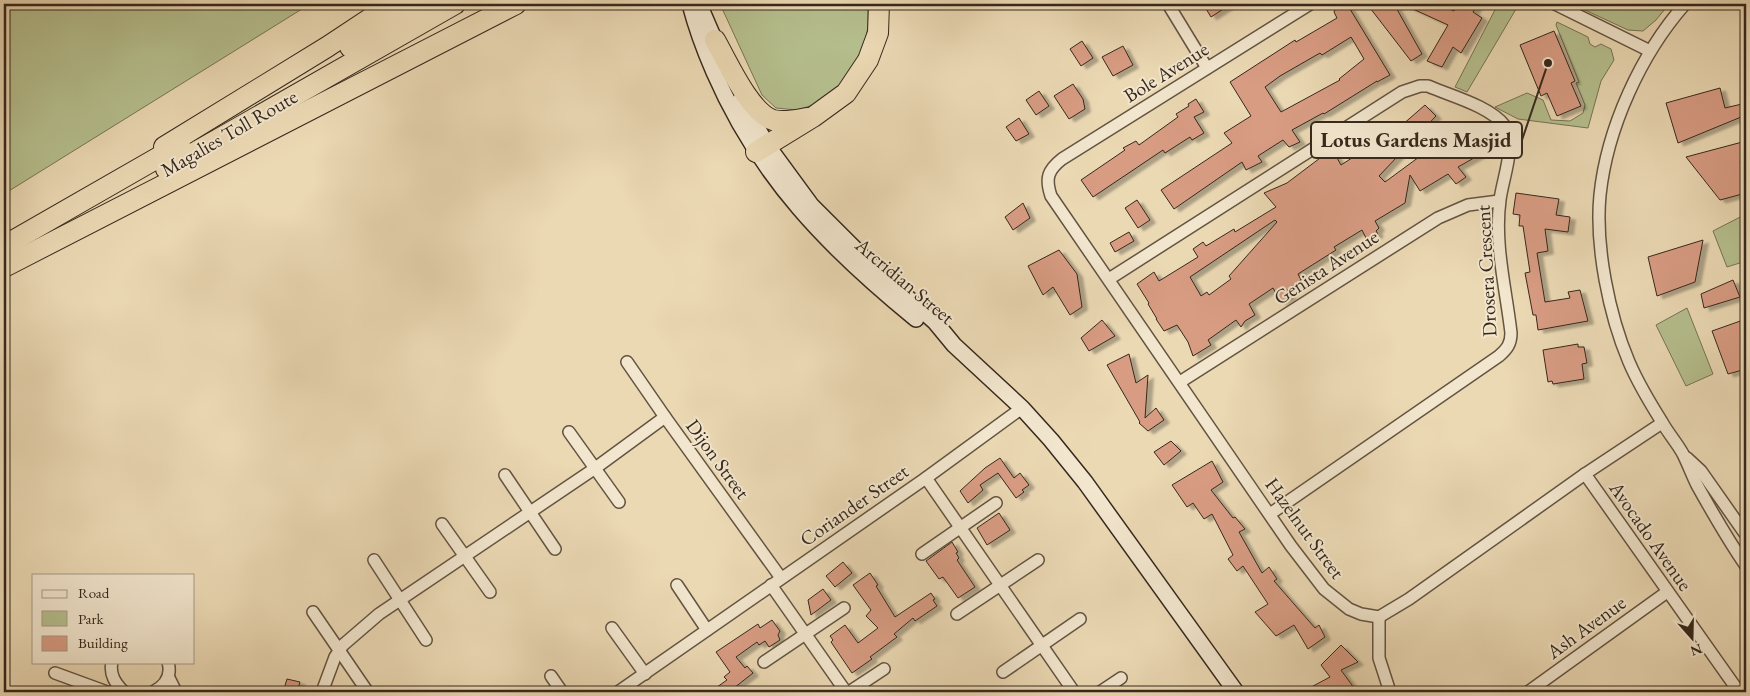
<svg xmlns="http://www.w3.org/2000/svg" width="1750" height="696" viewBox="0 0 1750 696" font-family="'EB Garamond',serif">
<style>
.green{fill:#b6bf8e;stroke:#767455}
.building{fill:#d89c83;stroke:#36281c;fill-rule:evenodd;filter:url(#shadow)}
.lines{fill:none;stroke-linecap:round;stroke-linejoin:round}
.street-casing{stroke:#635442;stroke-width:14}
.secondary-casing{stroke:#36281c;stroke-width:18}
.highway-casing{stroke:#36281c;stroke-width:22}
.street{stroke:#f2e6ce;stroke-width:11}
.secondary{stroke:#f2e6ce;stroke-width:15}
.highway{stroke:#ebd9b4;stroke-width:20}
.labels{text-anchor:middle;stroke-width:4;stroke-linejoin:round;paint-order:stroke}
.street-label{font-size:20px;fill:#36281c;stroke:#f2e6ce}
.leader{fill:none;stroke:#36281c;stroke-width:2}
.callout-dot{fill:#36281c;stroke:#f2e6ce;stroke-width:2}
.callout{fill:#f2e6ce;stroke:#36281c;stroke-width:2}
.callout-label{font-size:21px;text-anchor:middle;font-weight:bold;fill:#36281c}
</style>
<defs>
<filter id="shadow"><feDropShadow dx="5.5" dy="3" stdDeviation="1" flood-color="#0004"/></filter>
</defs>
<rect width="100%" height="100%" fill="#ebd9b4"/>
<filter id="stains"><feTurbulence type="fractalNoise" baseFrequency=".004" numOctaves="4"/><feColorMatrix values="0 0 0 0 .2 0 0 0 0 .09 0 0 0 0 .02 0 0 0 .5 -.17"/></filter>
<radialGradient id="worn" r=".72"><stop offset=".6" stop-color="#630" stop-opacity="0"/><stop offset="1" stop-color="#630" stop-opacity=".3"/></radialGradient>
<!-- green -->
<g class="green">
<polygon points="4,4 310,4 4,194"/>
<polygon points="720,4 868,4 868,27 865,41 860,55 845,78 836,89 813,105 797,110 776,108 762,95"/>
<polygon points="1498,4 1519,4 1467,92 1455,87"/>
<polygon points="1572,4 1669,4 1656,20 1643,31 1628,30"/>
<polygon points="1557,22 1588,37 1590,44 1595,47 1601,44 1611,49 1614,60 1601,81 1588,128 1518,119 1495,107 1527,93 1543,100 1551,120 1570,121 1583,113 1585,105 1576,83 1579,82 1556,25"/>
<polygon points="1746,214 1746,261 1727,267 1713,231"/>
<polygon points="1687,308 1713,374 1686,386 1656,325"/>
</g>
<!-- building -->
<g class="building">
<polygon points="1203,4 1231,4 1211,17"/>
<path d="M1338 4H1347L1390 75 1377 82V81L1324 114 1323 113 1292 130 1300 142 1289 147 1283 140 1258 156 1262 162 1246 170 1242 162 1174 209 1161 190 1232 143 1224 133 1251 116 1230 82 1295 40 1296 42 1337 18 1334 12ZM1351 37 1364 59 1339 79 1340 80 1281 112 1265 87 1280 76 1320 53 1322 55Z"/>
<polygon points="1367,4 1394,4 1422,54 1411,61"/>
<polygon points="1402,4 1438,4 1454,11 1457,4 1478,4 1473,12 1482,18 1461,53 1453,47 1442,67 1427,61 1448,25"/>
<polygon points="1554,31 1575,81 1571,83 1581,106 1557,116 1547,93 1541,96 1520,45"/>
<polygon points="1082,41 1093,58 1081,66 1070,49"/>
<polygon points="1123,46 1133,65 1113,76 1102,57"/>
<polygon points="1073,84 1083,99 1085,109 1069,119 1054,96"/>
<polygon points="1720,88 1725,108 1746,103 1746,115 1678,143 1666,103"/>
<polygon points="1039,91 1049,106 1036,115 1026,100"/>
<polygon points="1196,99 1204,112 1194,117 1204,133 1192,140 1190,137 1165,153 1163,150 1093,197 1081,180 1125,150 1123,148 1136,141 1139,145 1178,117 1176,114 1189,106 1188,104"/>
<path d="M1425 105 1436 116 1379 176 1385 182 1449 135 1458 144 1470 136 1481 154 1458 167 1466 177 1456 184 1448 174 1420 191 1410 175 1405 203 1375 221 1379 228 1376 231 1378 234 1367 240 1362 230 1334 247 1336 250 1298 274 1301 280 1287 290 1291 296 1281 302 1273 288 1249 304 1255 315 1245 321 1241 327 1236 320 1208 340 1211 345 1193 356 1188 342 1177 325 1164 331 1156 319H1157L1148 304 1149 303 1137 284 1154 272 1159 281 1198 257 1193 249 1203 242 1206 246 1234 229 1235 232 1276 207 1264 193 1287 183 1332 149 1341 165 1369 147 1366 142 1377 134 1376 132 1388 124 1394 132ZM1275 220 1277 222 1229 276 1231 279 1209 295 1207 292 1201 296 1190 277Z"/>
<polygon points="1019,118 1029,134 1016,141 1006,127"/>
<polygon points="1746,141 1746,161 1740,162 1746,176 1746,193 1720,200 1686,157"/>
<polygon points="1516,193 1559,199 1556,215 1570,217 1568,232 1545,229 1548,251 1537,253 1545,302 1570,298 1568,292 1580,290 1588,321 1538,330 1536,315 1533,315 1525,273 1530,272 1523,226 1519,226 1520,215 1513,214"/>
<polygon points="1137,200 1150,220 1138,228 1125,208"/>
<polygon points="1023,203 1030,218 1013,230 1005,217"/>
<polygon points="1129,232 1134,241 1115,252 1110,243"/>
<polygon points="1703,240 1695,282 1657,296 1648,257"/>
<polygon points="1059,250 1077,274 1082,307 1070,315 1053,287 1043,295 1028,266"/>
<polygon points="1733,280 1740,297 1704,308 1701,294"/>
<polygon points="1746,319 1746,369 1728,374 1712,331"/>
<polygon points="1102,320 1115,336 1089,351 1081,338"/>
<polygon points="1578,344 1578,347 1584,347 1587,363 1582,364 1584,379 1553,384 1552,381 1548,382 1543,350"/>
<polygon points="1129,354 1136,383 1148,375 1145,418 1156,408 1164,420 1148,431 1139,423 1140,422 1107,365"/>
<polygon points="1171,441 1181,451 1164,465 1154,452"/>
<polygon points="1000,458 1014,478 1020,473 1029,485 1022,490 1024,492 1016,498 998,473 980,485 983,490 968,503 960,491 985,468"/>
<polygon points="1212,461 1223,482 1211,490 1233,518 1235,517 1245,529 1239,532 1262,573 1269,567 1277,579 1274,581 1315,628 1319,625 1325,637 1308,649 1294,625 1276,636 1255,612 1268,604 1243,566 1237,571 1228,559 1233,555 1212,514 1204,519 1193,503 1187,507 1172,485"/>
<polygon points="999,513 1010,530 987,545 977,528"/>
<polygon points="952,542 958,552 956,553 959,558 957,560 975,587 958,598 943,577 939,579 926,561"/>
<polygon points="843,562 852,573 835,587 826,576"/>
<polygon points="870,573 878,585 876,586 895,617 931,593 935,599 933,600 937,606 915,621 913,618 894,634 897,637 870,657 872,659 852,673 831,642 833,640 830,636 845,625 858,643 878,628 866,616 871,610 853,585"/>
<polygon points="823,589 831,600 811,615 808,600"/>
<polygon points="772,620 780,631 778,635 780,640 769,647 765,641 759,645 757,642 736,657 745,668 747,666 753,673 729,692 710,692 727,680 724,677 730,672 716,652 758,624 760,628"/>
<polygon points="1341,645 1358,662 1341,670 1357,692 1302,692 1330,677 1321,665"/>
<polygon points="287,679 300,682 297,692 283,692"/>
</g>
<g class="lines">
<defs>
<g id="street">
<polyline points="1168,4 1207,68"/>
<path d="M1310 4 1062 159C1048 170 1045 178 1051 196L1291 546 1324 589 1349 609 1361 614 1379 617 1409 599 1585 474 1662 423"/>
<polyline points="1555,4 1650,51"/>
<path d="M1685 4C1641 54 1607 128 1600 195 1595 246 1609 315 1629 362 1638 383 1650 403 1662 422 1668 433 1677 443 1683 454 1688 464 1692 475 1697 485 1712 512 1728 540 1746 566"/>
<path d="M1109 279 1402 92 1420 86H1428C1451 96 1490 106 1505 126 1517 143 1502 181 1500 200 1494 244 1506 289 1511 333 1511 344 1507 349 1499 356L1270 514"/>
<polyline points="627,362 665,417 781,578"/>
<polyline points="1180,382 1438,218 1468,205 1499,201"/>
<polyline points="569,432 619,502"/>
<polyline points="1687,458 1701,471 1746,535"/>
<polyline points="1585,474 1739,692"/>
<polyline points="505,475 555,549"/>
<polyline points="926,478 1074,692"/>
<polyline points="442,524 490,592"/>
<polyline points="922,554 996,503"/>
<polyline points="374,560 426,640"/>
<polyline points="677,585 707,630"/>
<polyline points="771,585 846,692"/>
<polyline points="313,612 367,691"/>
<polyline points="957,614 1038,560"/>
<polyline points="1379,617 1379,658 1390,692"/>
<polyline points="612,628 645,674"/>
<path d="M112 662C109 675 116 684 124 692"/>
<polyline points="764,662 844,608"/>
<polyline points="1003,672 1080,619"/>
<polyline points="55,673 107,692"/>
<polyline points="551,676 562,692"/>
<polyline points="169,678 176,692"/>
<path d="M153 692C165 686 172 676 168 662"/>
<polyline points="322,692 335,657 343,645 379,614 594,469 665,417"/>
<polyline points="618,692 926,478 1022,408"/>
<polyline points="849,692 884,669"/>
<polyline points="1100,692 1121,678"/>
<polyline points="1528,692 1667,592"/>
</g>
<g id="secondary">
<path d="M690 4C696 27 704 49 714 72 760 178 828 247 916 319"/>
<polyline points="699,4 718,48"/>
<polyline points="741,99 767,145 811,205 874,268 935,322 954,345 1022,408 1051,440 1085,482 1236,692"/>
</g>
<g id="highway">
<path d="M715 40C727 61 750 113 773 120 784 123 796 120 807 118"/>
<polyline points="350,47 426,4"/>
<polyline points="164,147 327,47 392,4"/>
<polyline points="756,152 813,117 846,93 868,60 878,33 879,4"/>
<polyline points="166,169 455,4"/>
<polyline points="4,246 180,145"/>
<polyline points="4,267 516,4"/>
</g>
</defs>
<!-- street casing -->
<use href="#street" class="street-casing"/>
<!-- secondary casing -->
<use href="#secondary" class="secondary-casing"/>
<!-- highway casing -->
<use href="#highway" class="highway-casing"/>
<!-- street -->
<use href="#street" class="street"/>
<!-- secondary -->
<use href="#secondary" class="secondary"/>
<!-- highway -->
<use href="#highway" class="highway"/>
</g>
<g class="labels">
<!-- street labels -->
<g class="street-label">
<text transform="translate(1166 72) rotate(-32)" y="7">Bole Avenue</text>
<text transform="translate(229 133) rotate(-30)" y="7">Magalies Toll Route</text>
<text transform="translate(1326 267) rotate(-33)" y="7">Genista Avenue</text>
<text transform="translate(1486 271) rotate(-93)" y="7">Drosera Crescent</text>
<text transform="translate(905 281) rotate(40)" y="7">Arcridian Street</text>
<text transform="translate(718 459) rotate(54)" y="7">Dijon Street</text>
<text transform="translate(854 505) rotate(-35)" y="7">Coriander Street</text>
<text transform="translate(1305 528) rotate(54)" y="7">Hazelnut Street</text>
<text transform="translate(1651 536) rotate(55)" y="7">Avocado Avenue</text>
<text transform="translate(1586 627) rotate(-36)" y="7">Ash Avenue</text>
</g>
</g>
<!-- callouts -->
<path class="leader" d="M1548 63L1522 140"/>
<circle class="callout-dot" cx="1548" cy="63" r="5"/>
<rect class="callout" x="1311" y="122" width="211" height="36" rx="5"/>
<g class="callout-label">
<text x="1416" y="147">Lotus Gardens Masjid</text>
</g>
<!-- margin -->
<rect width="1750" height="696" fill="none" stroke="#ebd9b4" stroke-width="20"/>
<rect x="5" y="5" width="1740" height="686" fill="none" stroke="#36281c" stroke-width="2.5"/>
<rect x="10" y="10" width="1730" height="676" fill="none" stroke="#36281c"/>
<!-- legend -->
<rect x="32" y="574" width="162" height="90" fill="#f2e6ce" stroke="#a79a87"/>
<rect x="42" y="590" width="25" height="8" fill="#f2e6ce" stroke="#a79a87"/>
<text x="78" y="598" font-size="15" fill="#36281c">Road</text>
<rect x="42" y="611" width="25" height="15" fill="#b6bf8e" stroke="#a79a87"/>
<text x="78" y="624" font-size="15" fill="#36281c">Park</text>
<rect x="42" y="636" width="25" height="15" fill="#d89c83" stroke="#a79a87"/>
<text x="78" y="648" font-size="15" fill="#36281c">Building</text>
<!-- north arrow -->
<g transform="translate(1692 638) rotate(160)" stroke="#f2e6ce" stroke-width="4" paint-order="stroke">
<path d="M0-4L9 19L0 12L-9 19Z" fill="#36281c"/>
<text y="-8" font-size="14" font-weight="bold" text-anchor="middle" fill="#36281c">N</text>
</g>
<rect width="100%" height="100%" filter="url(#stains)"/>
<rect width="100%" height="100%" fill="url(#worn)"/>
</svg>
